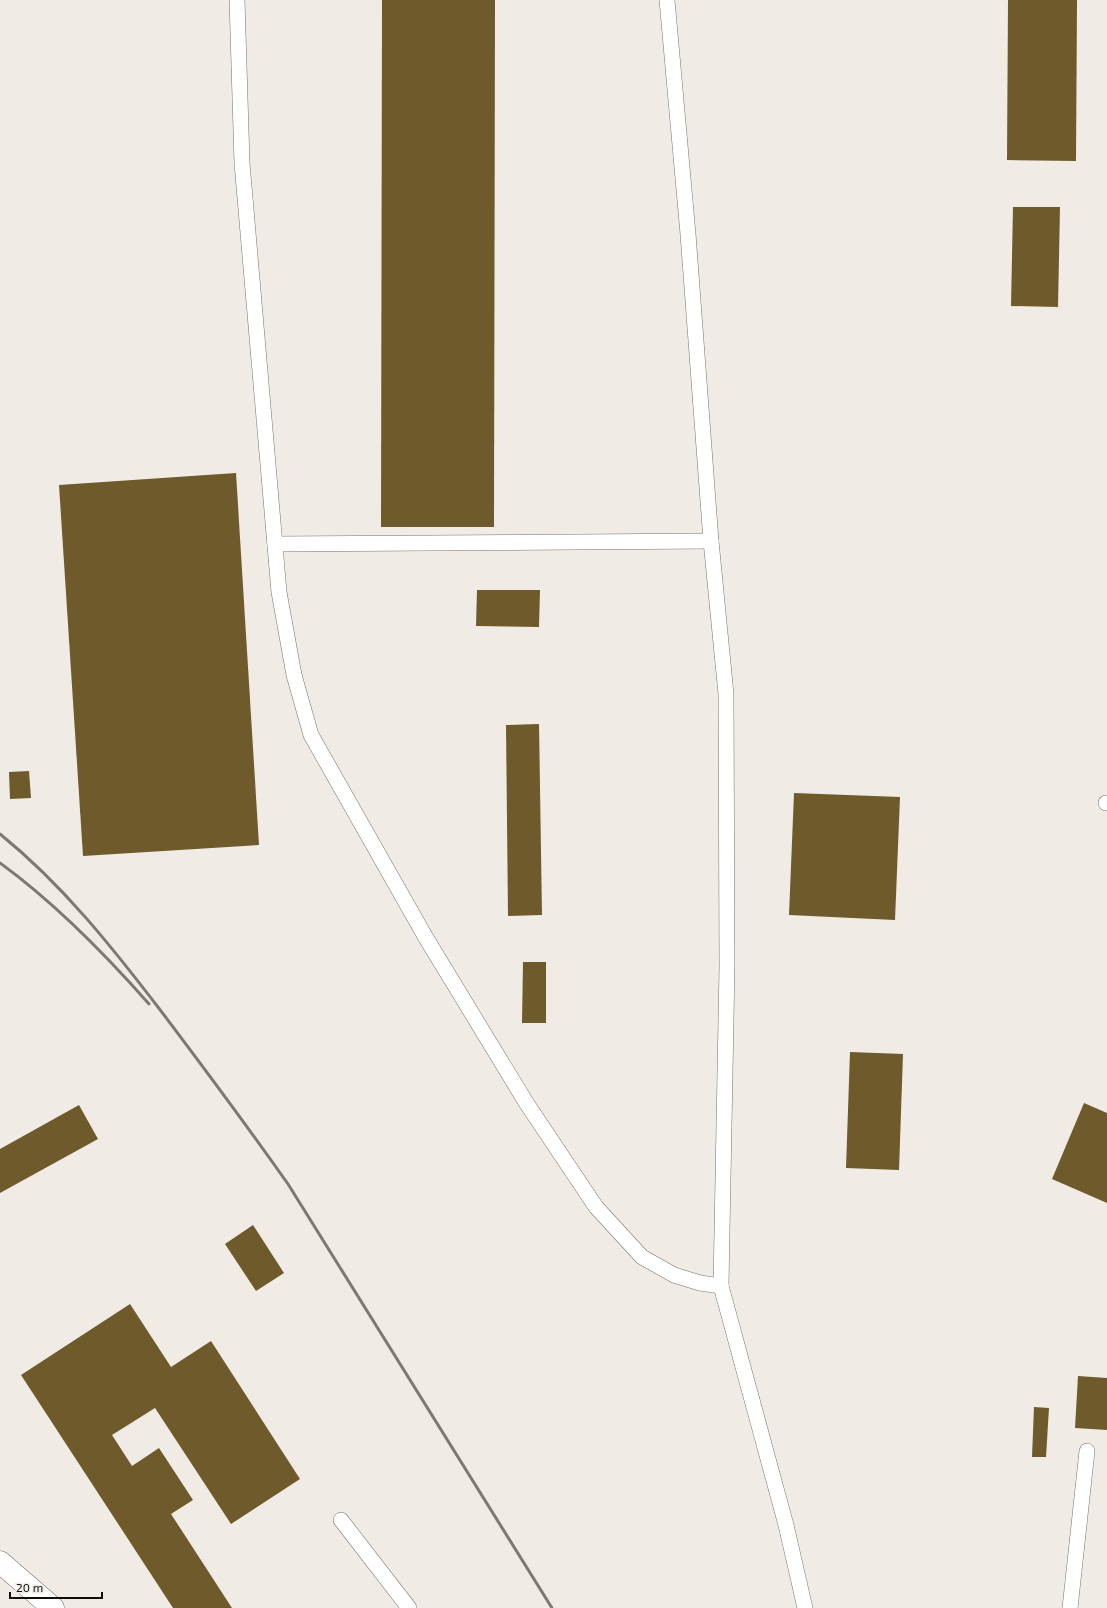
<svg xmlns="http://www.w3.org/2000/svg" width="1107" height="1608" viewBox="0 0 1107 1608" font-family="'Exo 2',sans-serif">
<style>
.building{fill:#6e5a2a}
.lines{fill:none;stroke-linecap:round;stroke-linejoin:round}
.lane-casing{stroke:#77746d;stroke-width:16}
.street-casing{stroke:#77746d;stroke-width:23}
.lane{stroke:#fff;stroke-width:15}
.street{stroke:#fff;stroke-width:22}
.rail{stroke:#7c7974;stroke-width:3}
</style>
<rect width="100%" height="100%" fill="#f0ece5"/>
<!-- building -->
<g class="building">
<polygon points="382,0 495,0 494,527 381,527"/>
<polygon points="1008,0 1077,0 1076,161 1007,160"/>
<polygon points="1013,207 1060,207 1058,307 1011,306"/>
<polygon points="236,473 259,845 83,856 59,485"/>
<polygon points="477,590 540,590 539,627 476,626"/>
<polygon points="539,724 542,915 508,916 506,725"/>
<polygon points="29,771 31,798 10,799 9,772"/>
<polygon points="794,793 900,797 895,920 789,915"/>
<polygon points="523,962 546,962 546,1023 522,1023"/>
<polygon points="850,1052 903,1054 899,1170 846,1168"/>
<polygon points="1084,1103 1107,1113 1107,1203 1052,1179"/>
<polygon points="79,1105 98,1139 0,1193 0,1149"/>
<polygon points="253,1225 284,1273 256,1291 225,1244"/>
<polygon points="130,1304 171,1367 211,1341 300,1479 231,1524 155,1408 112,1435 132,1466 159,1448 193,1500 171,1514 232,1608 173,1608 21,1375"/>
<polygon points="1078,1376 1107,1378 1107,1430 1075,1428"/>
<polygon points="1034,1407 1049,1408 1046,1457 1032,1457"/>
</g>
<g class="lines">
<defs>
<g id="lane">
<polyline points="237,0 242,163 279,592 294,675 311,735 426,938 527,1104 596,1207 642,1257 674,1275 700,1283 721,1286"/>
<polyline points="667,0 688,234 711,541 726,694 727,966 721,1286 786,1525 805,1608"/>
<polyline points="275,544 711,541"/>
<polyline points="1106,803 1107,803"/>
<polyline points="341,1520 409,1608"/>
<polyline points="1070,1608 1087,1451"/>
</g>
<polyline id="street" points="0,1562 53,1608"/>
</defs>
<!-- lane casing -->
<use href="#lane" class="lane-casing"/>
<!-- street casing -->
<use href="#street" class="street-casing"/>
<!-- lane -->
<use href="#lane" class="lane"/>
<!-- street -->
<use href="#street" class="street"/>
<!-- rail -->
<g class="rail">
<path d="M0 834C63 885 112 947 161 1011 204 1068 247 1126 288 1184L552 1608"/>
<path d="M0 863C55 903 104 953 149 1004"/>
</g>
</g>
<!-- scale -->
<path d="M10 1592v6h92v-6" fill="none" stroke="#0e0d0a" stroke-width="2"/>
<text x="16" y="1592" font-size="12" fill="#0e0d0a" stroke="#f0ece5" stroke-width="3" paint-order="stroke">20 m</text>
</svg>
